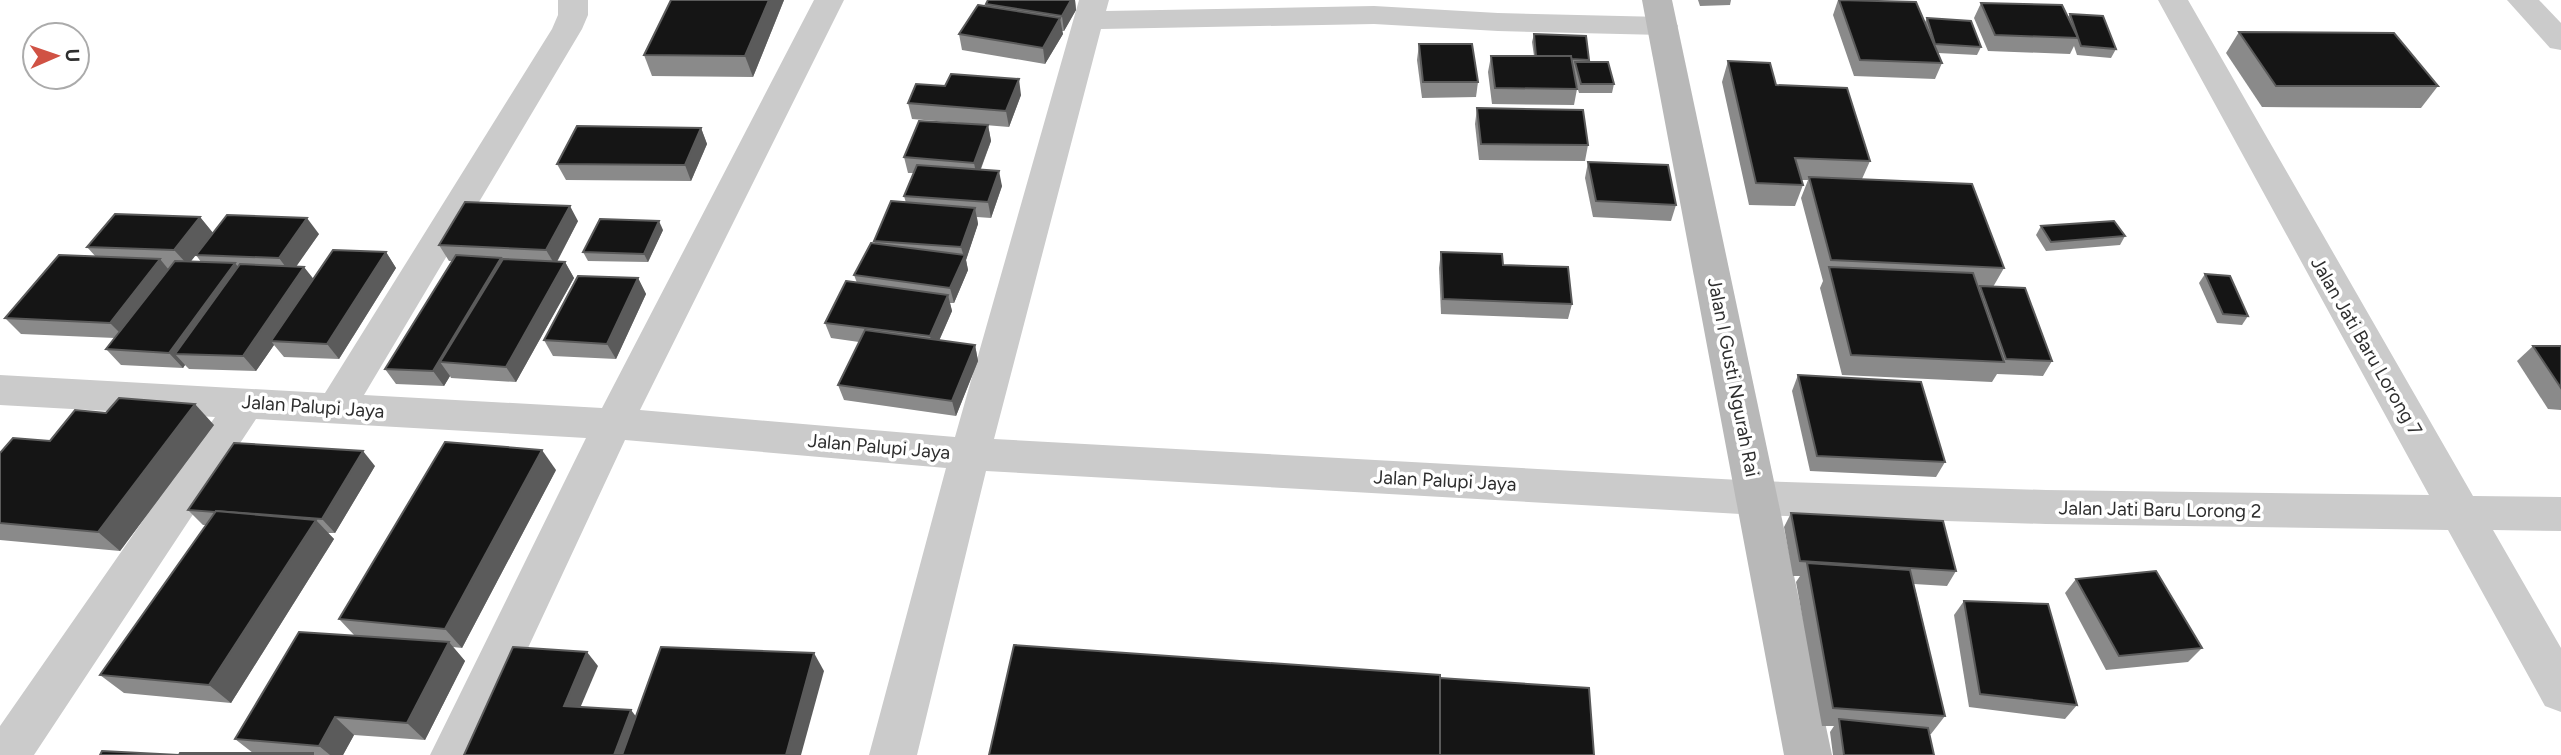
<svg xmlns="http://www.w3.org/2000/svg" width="2561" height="755" viewBox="0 0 2561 755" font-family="Figtree,sans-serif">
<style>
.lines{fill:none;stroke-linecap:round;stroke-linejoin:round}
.minor{fill:#cbcbcb;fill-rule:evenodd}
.secondary{fill:#b8b8b8;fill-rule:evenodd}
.wall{fill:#8a8a8a}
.shaded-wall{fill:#5b5b5b}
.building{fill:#151515;stroke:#5b5b5b;stroke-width:2}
.labels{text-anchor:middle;stroke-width:7;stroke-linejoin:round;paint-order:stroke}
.street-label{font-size:19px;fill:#2e2e2e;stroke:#fff}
</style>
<rect width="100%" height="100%" fill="#fff"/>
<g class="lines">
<!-- minor -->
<g class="minor">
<polygon points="558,0 588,0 588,15 582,29 364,395 602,408 814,0 844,0 640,410 955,437 1079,0 1109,0 1106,11 1374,6 1498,13 1663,17 1674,19 1678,26 1674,33 1663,35 1498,31 1374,24 1101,29 994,439 1758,481 2046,490 2429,495 2158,0 2188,0 2473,496 2561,497 2561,531 2493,530 2561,648 2561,712 2545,706 2448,530 2046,524 1758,515 986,471 917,755 869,755 946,468 625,440 478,755 430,755 586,438 256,419 34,755 0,755 0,726 215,417 0,405 0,375 325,393 552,29 558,15"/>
<polygon points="2507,0 2539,0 2561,23 2561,50 2550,48"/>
</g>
<!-- secondary -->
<polygon class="secondary" points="1642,0 1672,0 1832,755 1784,755"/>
</g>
<!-- wall -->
<g class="wall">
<polygon points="671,0 784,0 753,77 652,76 644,55"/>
<polygon points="1075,0 1076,10 1064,31 1062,31 1063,34 1045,64 962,50 959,34 986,7 986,4"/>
<polygon points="1698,0 1731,0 1730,5 1700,6"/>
<polygon points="1838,0 1925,22 1927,18 1981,47 1977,55 1938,53 1942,63 1935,79 1854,76 1833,15"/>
<polygon points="1981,3 2068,17 2070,14 2116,49 2111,58 2077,55 2074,46 2070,54 1988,51 1974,18"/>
<polygon points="2239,32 2438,86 2421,108 2262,107 2226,53"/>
<polygon points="1534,34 1589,60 1589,62 1614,84 1612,93 1579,93 1575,80 1577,89 1574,105 1492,104 1488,72 1491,56 1534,56 1532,42"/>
<polygon points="1419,44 1478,82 1476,97 1422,98 1417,60"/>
<polygon points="1728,61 1776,85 1870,161 1862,179 2004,268 1993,287 2052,361 2043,376 1997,374 1992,382 1842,375 1820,288 1823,281 1801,198 1808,180 1801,180 1803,185 1795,206 1749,205 1722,82"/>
<polygon points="945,86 1021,95 1009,127 912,119 908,103"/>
<polygon points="1477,108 1588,145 1585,161 1479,160 1475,124"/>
<polygon points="988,125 991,141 981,169 1002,186 991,218 977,217 978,224 966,260 968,270 954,303 950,303 952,311 939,341 975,345 978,361 956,416 844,400 838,385 859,342 831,338 825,323 857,283 854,275 875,244 874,241 906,203 904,196 914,173 908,173 904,157"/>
<polygon points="701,128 707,144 691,181 566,180 557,164"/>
<polygon points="1588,162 1676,205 1671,221 1593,217 1585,178"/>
<polygon points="200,217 213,233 191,261 201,262 196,255 319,234 296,266 313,279 386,252 396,268 339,359 284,357 274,345 256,371 189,369 185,365 183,368 121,365 106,349 115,338 21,334 5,318 96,257 87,247"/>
<polygon points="578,221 557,262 565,262 574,278 516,382 451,378 450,376 444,386 396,384 385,369 452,261 449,261 439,245"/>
<polygon points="2041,226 2125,236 2120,245 2046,251 2036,235"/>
<polygon points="663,230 648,262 588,261 583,252"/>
<polygon points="1441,252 1503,265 1572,304 1568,319 1441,314 1439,268"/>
<polygon points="2205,274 2248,316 2242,325 2217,323 2199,283"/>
<polygon points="638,278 646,294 616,359 553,356 544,340"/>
<polygon points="2533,346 2561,346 2561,410 2548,409 2517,361"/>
<polygon points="1798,375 1945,462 1936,477 1810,471 1792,391"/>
<polygon points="214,425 120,551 0,540 0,453 50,441"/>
<polygon points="375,466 335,533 328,533 334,539 231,703 124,693 100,675 206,525 203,525 188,510"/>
<polygon points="556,470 462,648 453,647 465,661 425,740 354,735 343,755 100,755 179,755 253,753 235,739 355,636 339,619"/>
<polygon points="1791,513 1956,571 1947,586 1914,584 1945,716 1931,734 1929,734 1934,755 1833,755 1830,732 1834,726 1822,726 1796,582 1800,576 1793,576 1784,527"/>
<polygon points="2076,579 2202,648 2188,662 2106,670 2065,593"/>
<polygon points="1964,601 2077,705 2065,719 1969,707 1954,615"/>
</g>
<!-- shaded-wall -->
<g class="shaded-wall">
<polygon points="769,0 784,0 753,77 745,56"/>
<polygon points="1071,0 1075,0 1076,10 1064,31 1062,16"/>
<polygon points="1060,18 1063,34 1045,64 1043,48"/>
<polygon points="1019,79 1021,95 1009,127 1006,111"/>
<polygon points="988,125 991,141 977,178 974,163"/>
<polygon points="701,128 707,144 691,181 685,165"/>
<polygon points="999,171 1002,186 991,218 988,202"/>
<polygon points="570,206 578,221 555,265 546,250"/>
<polygon points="975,208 978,224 966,260 968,270 954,303 950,288 964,257 961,247"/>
<polygon points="200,217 213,233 188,265 174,250"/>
<polygon points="307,218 319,234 291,274 279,258"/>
<polygon points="659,221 663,230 648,262 644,254"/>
<polygon points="386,252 396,268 339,359 327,344"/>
<polygon points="501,258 510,273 440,362 450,376 444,386 433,371"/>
<polygon points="160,259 173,275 125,338 110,323"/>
<polygon points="565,262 574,278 516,382 506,367"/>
<polygon points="235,263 248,279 175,354 185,365 183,368 169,353"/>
<polygon points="304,267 316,282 271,341 274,345 256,371 243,356"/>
<polygon points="638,278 646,294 616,359 607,344"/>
<polygon points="948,295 952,311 934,352 930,336"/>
<polygon points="975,345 978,361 956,416 952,401"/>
<polygon points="195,404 214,425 120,551 98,532"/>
<polygon points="542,450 556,470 462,648 445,629"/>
<polygon points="363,451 375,466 335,533 322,519"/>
<polygon points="316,520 334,539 231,703 209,685"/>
<polygon points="449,642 465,661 425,740 407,723"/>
<polygon points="587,652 598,666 575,720 564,706"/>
<polygon points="814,653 824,671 801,755 786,755"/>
<polygon points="631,710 641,723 629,755 614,755"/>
<polygon points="335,717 354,735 343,755 330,755 319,746"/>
</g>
<!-- building -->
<g class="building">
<polygon points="671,0 769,0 745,56 644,55"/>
<polygon points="988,0 1071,0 1062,16 986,4"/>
<polygon points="1839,0 1916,2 1942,63 1860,60"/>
<polygon points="1981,3 2062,5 2078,38 1995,35"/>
<polygon points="978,5 1060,18 1043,48 959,34"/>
<polygon points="2070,14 2103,16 2116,49 2081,46"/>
<polygon points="1927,18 1971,21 1981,47 1935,44"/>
<polygon points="2239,32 2394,33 2438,86 2276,86"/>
<polygon points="1534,34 1586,36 1589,60 1571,59 1571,56 1536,56"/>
<polygon points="1419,44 1472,44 1478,82 1423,82"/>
<polygon points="1491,56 1571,56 1577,89 1495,88"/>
<polygon points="1728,61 1770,63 1776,85 1847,88 1870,161 1795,158 1803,185 1756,183"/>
<polygon points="1575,62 1608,62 1614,84 1581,84"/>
<polygon points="951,74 1019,79 1006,111 908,103 916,84 945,86"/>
<polygon points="1477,108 1583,110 1588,145 1481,144"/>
<polygon points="919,121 988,125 974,163 904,157"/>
<polygon points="577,126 701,128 685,165 557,164"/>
<polygon points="1588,162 1668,165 1676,205 1596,201"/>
<polygon points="917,165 999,171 988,202 904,196"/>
<polygon points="1809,177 1972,184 2004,268 1831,260"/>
<polygon points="891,201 975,208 961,247 874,241"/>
<polygon points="465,202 570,206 546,250 439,245"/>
<polygon points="115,214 200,217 174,250 87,247"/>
<polygon points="227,215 307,218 279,258 196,255"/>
<polygon points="600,219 659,221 644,254 583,252"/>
<polygon points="2114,221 2125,236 2051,242 2041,226"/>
<polygon points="871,243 965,255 950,288 854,275"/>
<polygon points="333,250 386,252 327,344 271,341"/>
<polygon points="1441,252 1502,254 1503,265 1568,267 1572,304 1443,299"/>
<polygon points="59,255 160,259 110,323 5,318"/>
<polygon points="456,255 501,258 433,371 385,369"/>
<polygon points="503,259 565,262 506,367 440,362"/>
<polygon points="175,261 235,263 169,353 106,349"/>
<polygon points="240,264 304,267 243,356 175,354"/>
<polygon points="1829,267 1973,273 2004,362 1851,355"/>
<polygon points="2205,274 2230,276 2248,316 2223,314"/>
<polygon points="578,276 638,278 607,344 544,340"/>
<polygon points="846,281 948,295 930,336 825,323"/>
<polygon points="1980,286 2025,288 2052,361 2006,359"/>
<polygon points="865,330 975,345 952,401 838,385"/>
<polygon points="2533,346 2561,346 2561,388"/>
<polygon points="1798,375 1921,382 1945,462 1817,456"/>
<polygon points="119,398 195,404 98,532 0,523 0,453 13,438 50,441 75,410 106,413"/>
<polygon points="445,442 542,450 445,629 339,619"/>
<polygon points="234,443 363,451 322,519 216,511 215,512 188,510"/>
<polygon points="216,511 316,520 209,685 100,675"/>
<polygon points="1791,513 1943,521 1956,571 1800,561"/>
<polygon points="1807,563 1910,570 1945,716 1833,708"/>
<polygon points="2156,571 2202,648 2119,656 2076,579"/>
<polygon points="1964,601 2048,604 2077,705 1980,694"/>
<polygon points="299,632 449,642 407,723 335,717 319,746 235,739"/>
<polygon points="1014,645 1440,675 1440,755 989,755"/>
<polygon points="513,647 587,652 564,706 631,710 614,755 464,755"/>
<polygon points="661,647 814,653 786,755 622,755"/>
<polygon points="1440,678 1589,688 1594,755 1440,755"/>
<polygon points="1839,719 1928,728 1934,755 1844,755"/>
<polygon points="102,751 179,755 100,755"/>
<polygon points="180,753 313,753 313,755 179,755"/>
</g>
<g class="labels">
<!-- street labels -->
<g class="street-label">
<text transform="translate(2367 346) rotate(60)" y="7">Jalan Jati Baru Lorong 7</text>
<text transform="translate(1734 377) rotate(79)" y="7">Jalan I Gusti Ngurah Rai</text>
<text transform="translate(313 406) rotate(4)" y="7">Jalan Palupi Jaya</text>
<text transform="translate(879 446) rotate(5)" y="7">Jalan Palupi Jaya</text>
<text transform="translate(1445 480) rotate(3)" y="7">Jalan Palupi Jaya</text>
<text transform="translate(2160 509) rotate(1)" y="7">Jalan Jati Baru Lorong 2</text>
</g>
</g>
<!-- north arrow -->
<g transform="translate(56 56) rotate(88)"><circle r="33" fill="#ffffff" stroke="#ababab" stroke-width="2"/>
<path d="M0-5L12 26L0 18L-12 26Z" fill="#d05244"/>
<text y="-10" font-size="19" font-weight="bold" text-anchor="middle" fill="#2e2e2e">U</text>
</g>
</svg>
